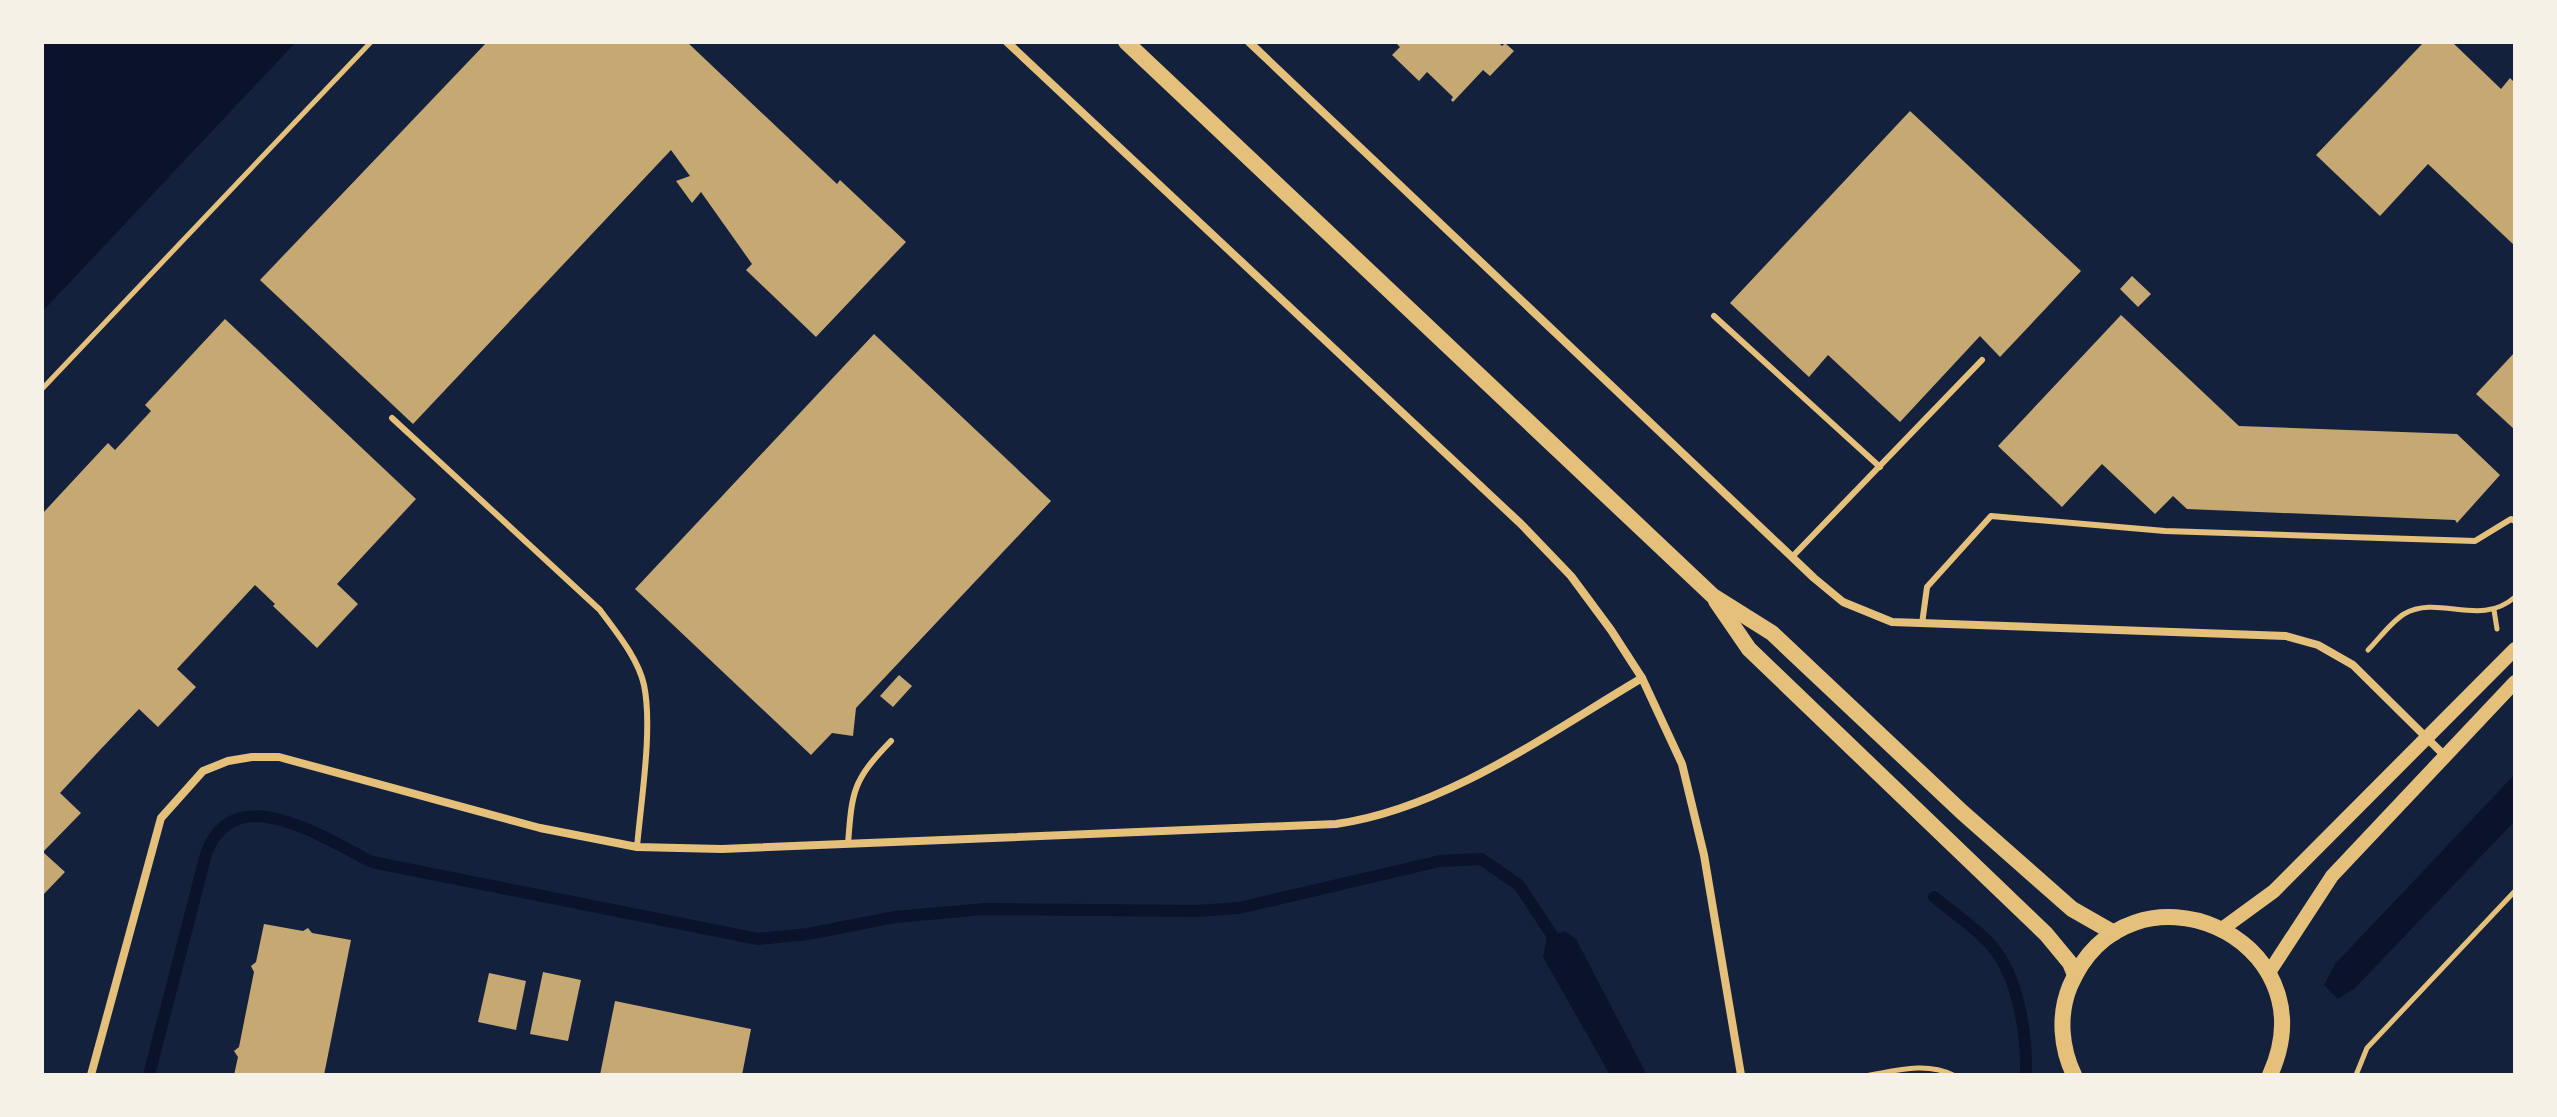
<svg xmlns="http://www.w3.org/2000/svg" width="2557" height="1117" viewBox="0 0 2557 1117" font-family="'DejaVu Sans',sans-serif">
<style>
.water{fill:#0b132b}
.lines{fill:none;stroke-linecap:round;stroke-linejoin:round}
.stream{stroke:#0b132b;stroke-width:12}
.building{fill:#c6a872}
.path{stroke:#e5c07b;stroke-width:5}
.service{stroke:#e5c07b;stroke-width:6}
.minor{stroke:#e5c07b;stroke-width:8}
.tertiary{stroke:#e5c07b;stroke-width:14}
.secondary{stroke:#e5c07b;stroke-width:16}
</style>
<rect width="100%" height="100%" fill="#14213d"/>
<!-- water -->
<g class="water">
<polygon points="42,42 296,42 42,312"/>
<polygon points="2515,774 2515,821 2354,989 2338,999 2324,985 2335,964"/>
<polygon points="1565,931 1576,939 1647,1075 1610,1075 1543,957 1547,937"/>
</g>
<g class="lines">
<!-- stream -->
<g class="stream">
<path d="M1934 897C1952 912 1975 927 1991 945 2019 977 2027 1035 2026 1075"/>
<path d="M149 1075 206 854C234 777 324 838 372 862L758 939 808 934 895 917 984 909 1196 911 1239 908 1440 861 1481 859 1519 885 1552 935"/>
</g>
</g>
<!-- building -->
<g class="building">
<polygon points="487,42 687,42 837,184 840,180 906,242 816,337 746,270 752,264 701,192 692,203 676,181 690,176 671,150 413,424 260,280"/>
<polygon points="1395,42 1498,42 1502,46 1505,43 1514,51 1490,76 1483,70 1453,102 1451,100 1453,97 1427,72 1419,81 1392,55 1400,47"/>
<polygon points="2424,42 2452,42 2501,89 2510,78 2515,83 2515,246 2428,164 2380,216 2316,155"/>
<polygon points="1910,111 2081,271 2000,357 1980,336 1900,422 1828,355 1809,377 1730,303"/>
<polygon points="2132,276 2151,294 2138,307 2120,289"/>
<polygon points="2121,315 2239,426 2457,434 2500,475 2457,523 2455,520 2187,509 2173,496 2155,514 2102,464 2062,507 1998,446"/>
<polygon points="225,319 416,499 337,584 358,604 317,648 273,606 275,604 255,585 177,669 196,687 158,727 139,709 99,751 60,793 81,813 43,852 65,872 42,896 42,514 108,443 115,450 151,411 145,405"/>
<polygon points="874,334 1051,501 856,708 853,736 832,733 811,755 635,589"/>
<polygon points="2515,352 2515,430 2476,394"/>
<polygon points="899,675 912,686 893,707 880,696"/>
<polygon points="264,924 303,931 308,928 312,933 351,940 324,1075 234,1075 238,1057 234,1051 239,1047 254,972 251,966 256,962"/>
<polygon points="543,972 581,980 568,1041 530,1034"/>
<polygon points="489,973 526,981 516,1030 478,1022"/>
<polygon points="615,1001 751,1029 742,1075 600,1075"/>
</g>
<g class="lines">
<!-- path -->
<g class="path">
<polyline points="42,389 371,42"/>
<polyline points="2494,610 2497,629"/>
<path d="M2368 650C2379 639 2391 622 2404 614 2439 594 2480 628 2515 597"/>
<path d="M1870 1075C1898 1070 1927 1062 1953 1075"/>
<polyline points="2356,1075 2367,1048 2515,891"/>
</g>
<!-- service -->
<g class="service">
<polyline points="1714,316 1880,467"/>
<path d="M392 418 600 610C616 632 638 658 644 685 653 728 641 801 637 847"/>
<polyline points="1792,557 1982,360"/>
<polyline points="1922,624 1927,587 1991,516 2165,531 2475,541 2511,519 2515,521"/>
<path d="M848 844C852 790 853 780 891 741"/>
</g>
<!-- minor -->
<g class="minor">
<polyline points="1007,42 1521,524 1571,576 1611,630 1642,678 1682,764 1704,855 1741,1075"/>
<polyline points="1249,42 1814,578 1843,602 1892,622 2286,636 2318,645 2353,665 2445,756"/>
<path d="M91 1075 161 818 203 771 228 761 252 757H279L540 828 637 847 722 849 1336 824C1444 809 1549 733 1642 678"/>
</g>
<!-- tertiary -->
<g class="tertiary">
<polyline points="2222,929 2274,891 2515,649"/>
<polyline points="2268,974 2332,876 2515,682"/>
</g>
<!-- secondary -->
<g class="secondary">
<polyline points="1126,42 1713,596 1772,633 1962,812 2072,909 2114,933"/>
<polyline points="1716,601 1749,649 2046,934 2070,963 2075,975"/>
<path d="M2074 1075C2061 1048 2058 1015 2070 986 2129 849 2333 936 2270 1075"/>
</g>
</g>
<!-- border -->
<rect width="2557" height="1117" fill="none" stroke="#f6f1e7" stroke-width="88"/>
</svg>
